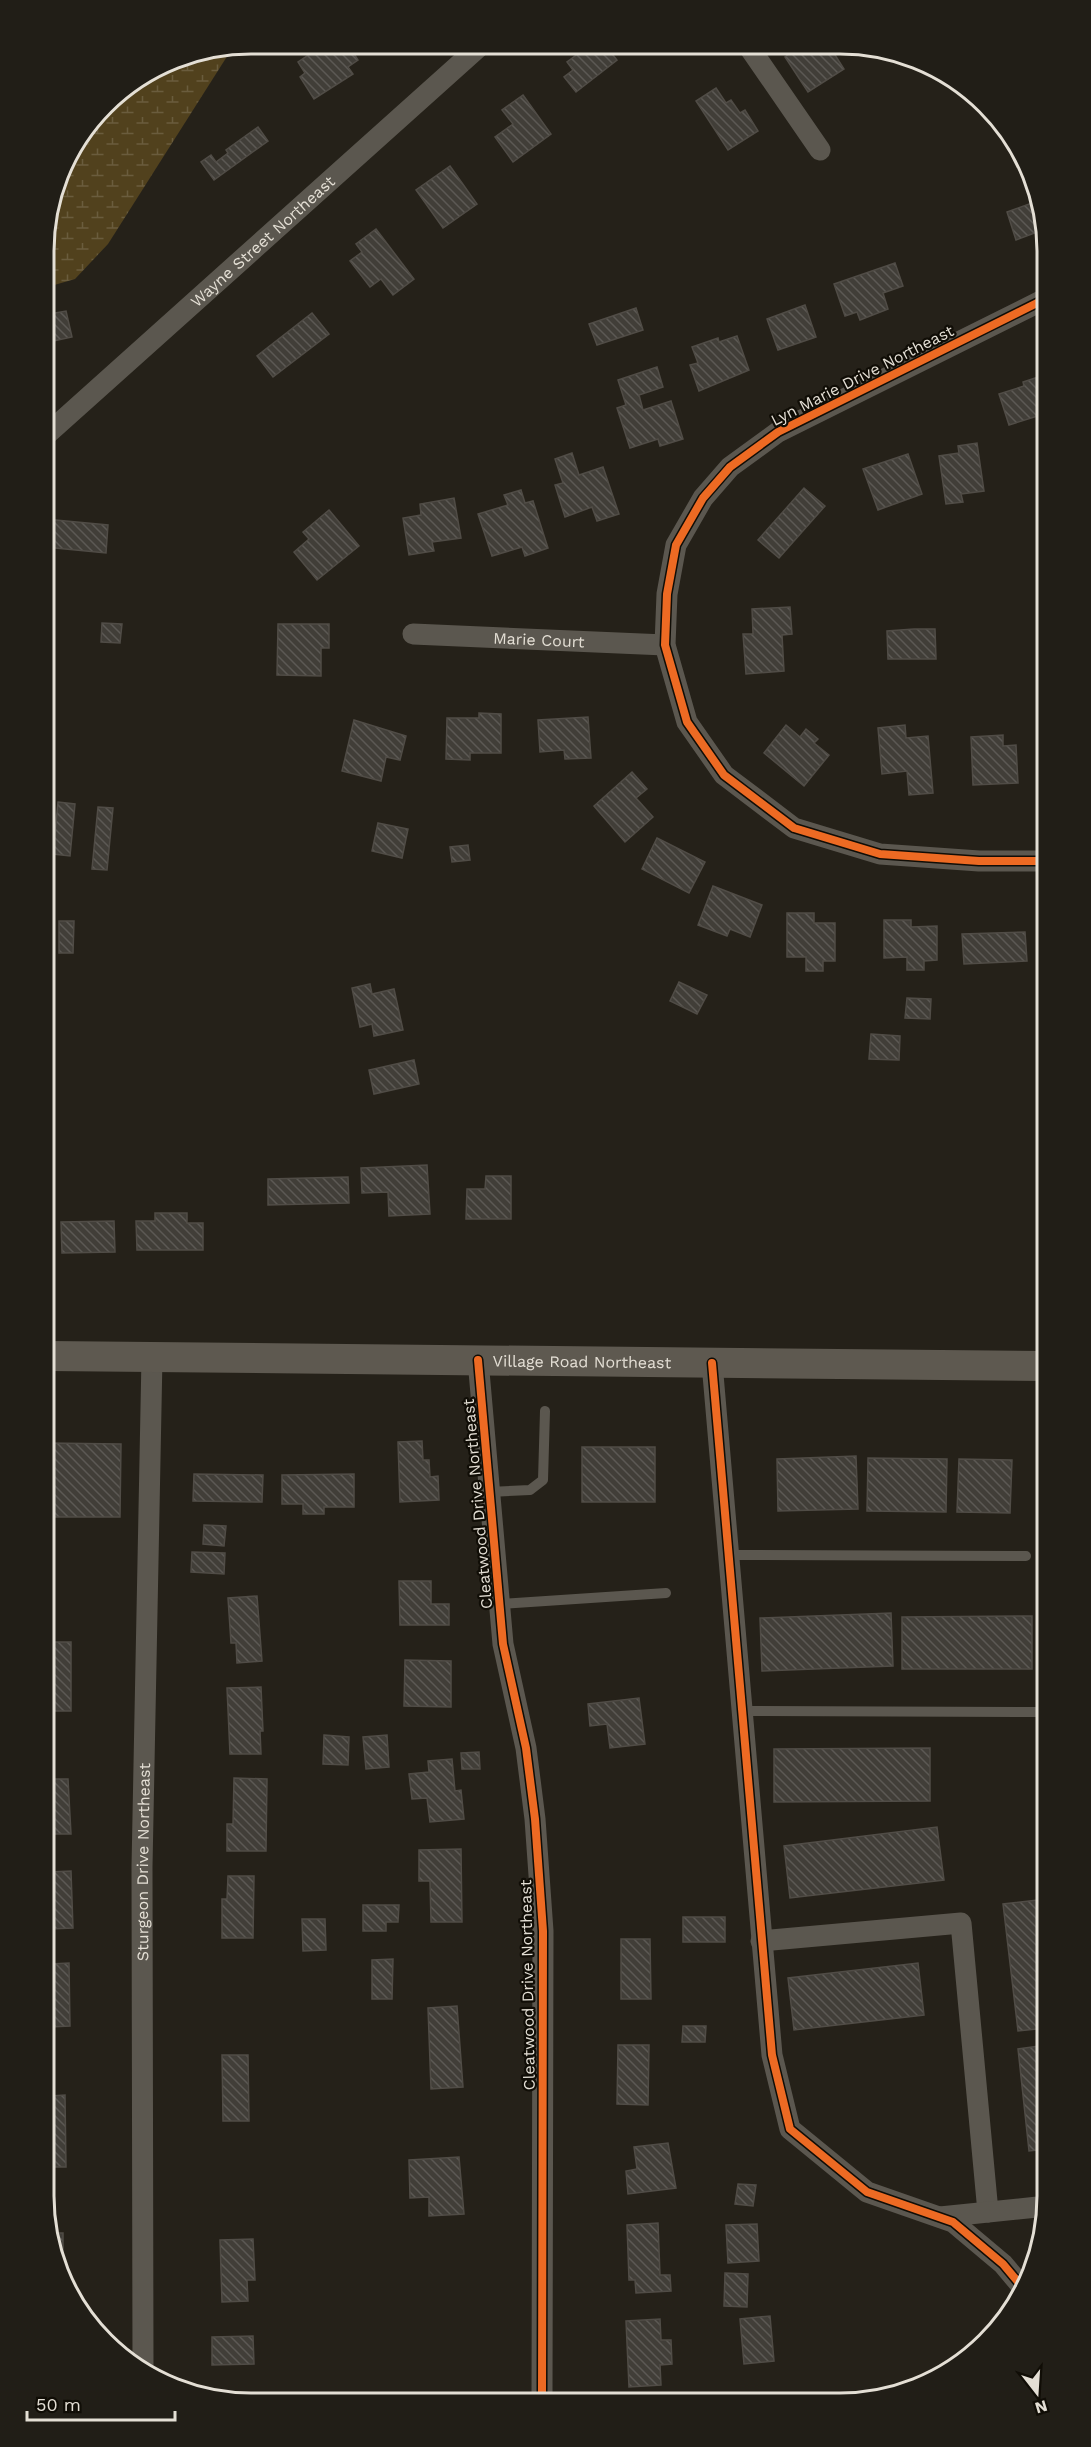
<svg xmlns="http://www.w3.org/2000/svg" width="1091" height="2447" viewBox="0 0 1091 2447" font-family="'Work Sans',sans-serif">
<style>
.wetland{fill:url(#wetland-marsh)}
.building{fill:url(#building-back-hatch);stroke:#504c46;stroke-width:1.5}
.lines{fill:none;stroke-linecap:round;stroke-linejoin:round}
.service{stroke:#5b574f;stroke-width:10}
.minor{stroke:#5b574f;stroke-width:21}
.secondary{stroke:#5e5950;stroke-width:30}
.cycleway-casing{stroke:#100d06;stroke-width:11}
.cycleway{stroke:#ed6a23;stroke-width:8}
.labels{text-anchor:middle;stroke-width:4.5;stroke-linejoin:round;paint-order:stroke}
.street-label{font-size:16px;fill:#e4dfd5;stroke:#100d06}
.rim{fill:none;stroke:#e4dfd5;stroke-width:3}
</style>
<defs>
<pattern id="wetland-marsh" width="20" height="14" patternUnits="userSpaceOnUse" patternTransform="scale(1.5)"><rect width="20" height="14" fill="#51411d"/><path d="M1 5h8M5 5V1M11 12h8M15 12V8" fill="none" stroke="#6a5c3d"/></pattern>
<pattern id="building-back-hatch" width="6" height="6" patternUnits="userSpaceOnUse" patternTransform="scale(1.5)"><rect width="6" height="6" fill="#413e38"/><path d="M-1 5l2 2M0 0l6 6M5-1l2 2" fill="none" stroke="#5c5954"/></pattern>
</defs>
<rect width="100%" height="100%" fill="#252119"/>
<!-- wetland -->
<polygon class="wetland" points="233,47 108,244 75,279 44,288 44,237 65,159 114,95 172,59"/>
<!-- building -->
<g class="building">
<polygon points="325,44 332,44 335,49 348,44 358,60 348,67 353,74 314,99 300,77 305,73 298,62"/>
<polygon points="573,46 606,46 617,60 576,92 564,77 573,70 567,62 579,53"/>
<polygon points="799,47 830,47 844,69 808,92 785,57"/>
<polygon points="716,88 726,103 731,100 740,113 745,110 758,131 728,150 696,101"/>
<polygon points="523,95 551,134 513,162 495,137 513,124 502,110"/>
<polygon points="258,127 268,141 214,180 201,162 211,155 216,162 228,153 226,150"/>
<polygon points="450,166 477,204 443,228 416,190"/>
<polygon points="1040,200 1040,231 1016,240 1007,212"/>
<polygon points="376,229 414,279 393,295 381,279 370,287 350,261 362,252 356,244"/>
<polygon points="895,263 903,286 883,293 888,309 860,320 857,312 845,316 834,284"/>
<polygon points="805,305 816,337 778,350 767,319"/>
<polygon points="636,308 643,330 597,345 589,324"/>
<polygon points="66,311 72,337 44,343 44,315"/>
<polygon points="312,313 329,334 273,377 257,356"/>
<polygon points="737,336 749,370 699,391 690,365 698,363 692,347 718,338 719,342"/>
<polygon points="657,367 663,387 639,395 643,410 671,401 683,439 660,446 658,439 630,448 617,408 626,405 618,380"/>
<polygon points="1041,376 1041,415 1009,425 999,394 1024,386 1023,382"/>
<polygon points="977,443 984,491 961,494 963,502 946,504 939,456 959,453 958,446"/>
<polygon points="572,453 579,475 603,467 619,514 597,521 592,507 565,517 555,485 563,483 555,459"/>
<polygon points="908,454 922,494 878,510 863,469"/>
<polygon points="804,488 825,506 779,558 758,540"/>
<polygon points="521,490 525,503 533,501 548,548 525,556 522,547 492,556 478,514 508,505 504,495"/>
<polygon points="454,498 461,538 432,542 434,551 409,555 403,518 421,515 420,504"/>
<polygon points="329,510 359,546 317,580 294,552 309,539 303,532"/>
<polygon points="45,519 108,525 106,553 45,547"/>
<polygon points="790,607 792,634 782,635 784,671 746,674 743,634 753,634 752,609"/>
<polygon points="102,623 122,624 120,643 101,642"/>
<polygon points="278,624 329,624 329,648 321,648 321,676 277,675"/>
<polygon points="914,629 935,629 936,659 888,659 887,631"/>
<polygon points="479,713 501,714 501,753 470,753 470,760 446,759 447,718 479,718"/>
<polygon points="588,717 591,758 565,759 564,750 540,752 538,720"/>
<polygon points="354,720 406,736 400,760 386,757 381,781 342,771"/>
<polygon points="786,725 800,737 806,729 818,739 814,743 829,755 804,786 764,753"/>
<polygon points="905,725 906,738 928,736 933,793 909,795 907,771 882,774 878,728"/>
<polygon points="1003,735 1003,746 1016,745 1018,783 973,785 971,737"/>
<polygon points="632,772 647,789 636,798 653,817 625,842 594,806"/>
<polygon points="58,802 75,804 70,856 53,854"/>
<polygon points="98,807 113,808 107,870 92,869"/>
<polygon points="378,823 408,829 402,858 372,851"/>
<polygon points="657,838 705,862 689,893 642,869"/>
<polygon points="468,845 470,860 452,862 450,847"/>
<polygon points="713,886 762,905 750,937 730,929 727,936 698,925"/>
<polygon points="787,913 814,913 814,923 835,923 835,961 823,961 823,971 806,971 806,957 787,957"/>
<polygon points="884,920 911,920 911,927 937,926 937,960 924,961 924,970 907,970 907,957 884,958"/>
<polygon points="59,921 74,921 73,953 59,953"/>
<polygon points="1025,932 1027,961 964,964 962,934"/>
<polygon points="679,982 707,995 697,1014 670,1001"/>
<polygon points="370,984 372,994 394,989 403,1030 374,1036 372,1024 360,1027 352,988"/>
<polygon points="907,998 931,999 930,1019 905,1018"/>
<polygon points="871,1034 900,1036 899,1060 869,1059"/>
<polygon points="414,1060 419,1084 374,1094 369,1070"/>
<polygon points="427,1165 430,1214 389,1216 388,1192 362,1193 361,1168"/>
<polygon points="486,1176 511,1176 511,1219 466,1219 467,1189 485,1189"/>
<polygon points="348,1177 349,1203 268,1205 268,1179"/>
<polygon points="155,1213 187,1213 187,1223 203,1223 203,1250 137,1250 136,1221 155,1221"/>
<polygon points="114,1221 115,1252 62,1253 61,1222"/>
<polygon points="422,1441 423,1460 429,1460 430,1477 438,1476 439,1500 400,1502 398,1442"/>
<polygon points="48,1443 121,1444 120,1517 48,1517"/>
<rect x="582" y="1447" width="73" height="55"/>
<polygon points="856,1456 858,1509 778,1511 777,1459"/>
<polygon points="868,1458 947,1459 946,1512 867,1511"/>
<polygon points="959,1459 1012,1460 1010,1513 957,1512"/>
<polygon points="194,1474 263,1475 262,1502 193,1501"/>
<polygon points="354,1474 354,1507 324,1507 324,1514 303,1514 303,1504 282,1504 282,1475"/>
<polygon points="204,1525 226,1526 224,1546 203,1544"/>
<polygon points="192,1552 225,1553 224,1574 191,1572"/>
<polygon points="399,1581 431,1581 431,1604 449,1604 449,1625 400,1625"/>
<polygon points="257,1596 262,1661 237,1663 236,1643 231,1643 228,1598"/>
<polygon points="891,1613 893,1666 762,1671 760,1618"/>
<polygon points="1032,1616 1032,1669 902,1669 902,1617"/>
<rect x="49" y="1642" width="22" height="69"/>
<polygon points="405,1660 451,1661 451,1707 404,1706"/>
<polygon points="261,1687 263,1731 260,1731 261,1754 230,1754 227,1688"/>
<polygon points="639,1698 645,1744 610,1748 607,1724 590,1726 588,1704"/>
<polygon points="324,1735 349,1737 348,1765 323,1764"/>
<polygon points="387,1735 389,1767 366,1769 363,1737"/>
<polygon points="930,1748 930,1801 774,1802 774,1749"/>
<polygon points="479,1752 480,1769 462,1769 461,1753"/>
<polygon points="452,1759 455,1791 461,1790 464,1819 430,1822 427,1798 412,1799 409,1774 429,1772 428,1761"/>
<polygon points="234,1778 267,1779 266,1851 227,1851 227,1824 233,1824"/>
<polygon points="49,1779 68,1779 71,1834 49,1834"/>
<polygon points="937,1827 944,1880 790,1898 784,1846"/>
<polygon points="461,1849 462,1922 431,1922 430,1881 419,1881 419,1850"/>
<polygon points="71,1871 73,1928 50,1929 49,1872"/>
<polygon points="228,1876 254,1876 253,1938 222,1938 222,1899 227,1899"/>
<polygon points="1046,1899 1046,2028 1018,2031 1003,1904"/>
<polygon points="363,1905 399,1905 398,1922 386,1922 386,1931 363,1931"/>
<rect x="683" y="1917" width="42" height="25"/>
<polygon points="302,1919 325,1919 326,1950 303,1951"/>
<polygon points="621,1939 650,1939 651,1999 621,1999"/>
<polygon points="393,1959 392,1999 372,1999 372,1960"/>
<polygon points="69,1963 70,2026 50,2027 50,1964"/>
<polygon points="918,1963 924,2015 794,2030 788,1978"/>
<polygon points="457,2006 463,2087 431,2089 428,2008"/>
<polygon points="683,2026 706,2026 705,2042 682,2042"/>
<polygon points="618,2045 649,2045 648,2105 617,2104"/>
<polygon points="1046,2045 1047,2149 1029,2151 1018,2049"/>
<polygon points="222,2055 248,2055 249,2121 223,2121"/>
<polygon points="65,2095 66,2167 50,2167 50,2096"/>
<polygon points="668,2143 676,2188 628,2194 626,2171 637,2169 634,2147"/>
<polygon points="459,2157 464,2214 429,2216 429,2197 410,2198 409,2160"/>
<polygon points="738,2184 756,2185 753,2206 735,2204"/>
<polygon points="658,2223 660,2275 670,2275 671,2291 636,2293 635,2280 629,2280 627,2225"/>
<polygon points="757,2224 759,2261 728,2263 726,2225"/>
<polygon points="51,2233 63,2233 63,2279 51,2250"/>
<polygon points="253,2239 255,2280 247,2280 248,2301 222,2302 220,2240"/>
<polygon points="725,2273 748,2274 747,2307 724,2306"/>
<polygon points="770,2316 774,2361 744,2364 740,2319"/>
<polygon points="660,2319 661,2340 671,2340 672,2364 660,2365 661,2385 629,2387 626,2321"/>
<polygon points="253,2336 254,2364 212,2365 212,2337"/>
</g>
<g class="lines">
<!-- service -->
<g class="service">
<polyline points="489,1492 530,1490 543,1480 545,1411"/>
<polyline points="728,1555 1026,1556"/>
<polyline points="499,1604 666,1593"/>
<polyline points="741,1711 1042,1712"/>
</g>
<!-- minor -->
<g class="minor">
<polyline points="749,47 820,150"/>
<polyline points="1041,301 778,432 730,467 703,498 676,545 667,594 665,645 687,722 724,775 794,828 880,854 979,861 1043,861"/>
<path id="s1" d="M45 436 481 45"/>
<path id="s2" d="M413 634 665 645"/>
<polyline points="478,1360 503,1644 526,1748 535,1819 543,1931 542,2398"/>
<polyline points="712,1363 772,2055 790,2129 867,2192 953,2222 1003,2264 1024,2289"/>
<polyline points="761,1941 961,1923 988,2212"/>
<polyline points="940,2217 1047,2206"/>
<path id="s3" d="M143 2366 142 1867 152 1357"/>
</g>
<!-- secondary -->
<path class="secondary" id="s4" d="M48 1356 1044 1366"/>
<defs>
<g id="cycleway">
<polyline points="1041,301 778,432 730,467 703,498 676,545 667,594 665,645 687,722 724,775 794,828 880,854 979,861 1043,861"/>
<polyline points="478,1360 503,1644 526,1748 535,1819 543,1931 542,2398"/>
<polyline points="712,1363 772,2055 790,2129 867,2192 953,2222 1003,2264 1024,2289"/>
</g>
</defs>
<!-- cycleway casing -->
<use href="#cycleway" class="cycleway-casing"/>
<!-- cycleway -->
<use href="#cycleway" class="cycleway"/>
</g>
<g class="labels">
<!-- street labels -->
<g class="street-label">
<text dy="6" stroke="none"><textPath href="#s1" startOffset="292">Wayne Street Northeast</textPath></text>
<text transform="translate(862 375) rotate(-27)" y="6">Lyn Marie Drive Northeast</text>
<text dy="6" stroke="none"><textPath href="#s2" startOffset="126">Marie Court</textPath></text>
<text dy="6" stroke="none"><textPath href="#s4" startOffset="534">Village Road Northeast</textPath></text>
<text transform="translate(477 1504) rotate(-95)" y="6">Cleatwood Drive Northeast</text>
<text dy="6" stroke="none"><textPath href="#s3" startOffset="504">Sturgeon Drive Northeast</textPath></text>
<text transform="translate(527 1985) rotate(-91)" y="6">Cleatwood Drive Northeast</text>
</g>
</g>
<!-- crop -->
<path d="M0 0H1091V2447H0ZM251 54H840A197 197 0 0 1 1037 251V2196A197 197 0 0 1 840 2393H251A197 197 0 0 1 54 2196V251A197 197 0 0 1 251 54Z" fill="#211e17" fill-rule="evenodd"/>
<path class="rim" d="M251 54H840A197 197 0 0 1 1037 251V2196A197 197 0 0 1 840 2393H251A197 197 0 0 1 54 2196V251A197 197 0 0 1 251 54Z"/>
<!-- north arrow -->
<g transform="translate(1037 2393) rotate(163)" stroke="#100d06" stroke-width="4.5" paint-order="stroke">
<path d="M0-4.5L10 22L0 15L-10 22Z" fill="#e4dfd5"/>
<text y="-9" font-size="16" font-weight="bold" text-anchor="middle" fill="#e4dfd5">N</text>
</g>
<!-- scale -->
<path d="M27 2411v9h148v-9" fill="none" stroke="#e4dfd5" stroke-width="3"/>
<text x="36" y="2411" font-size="18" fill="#e4dfd5" stroke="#100d06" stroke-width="4.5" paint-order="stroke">50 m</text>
</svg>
